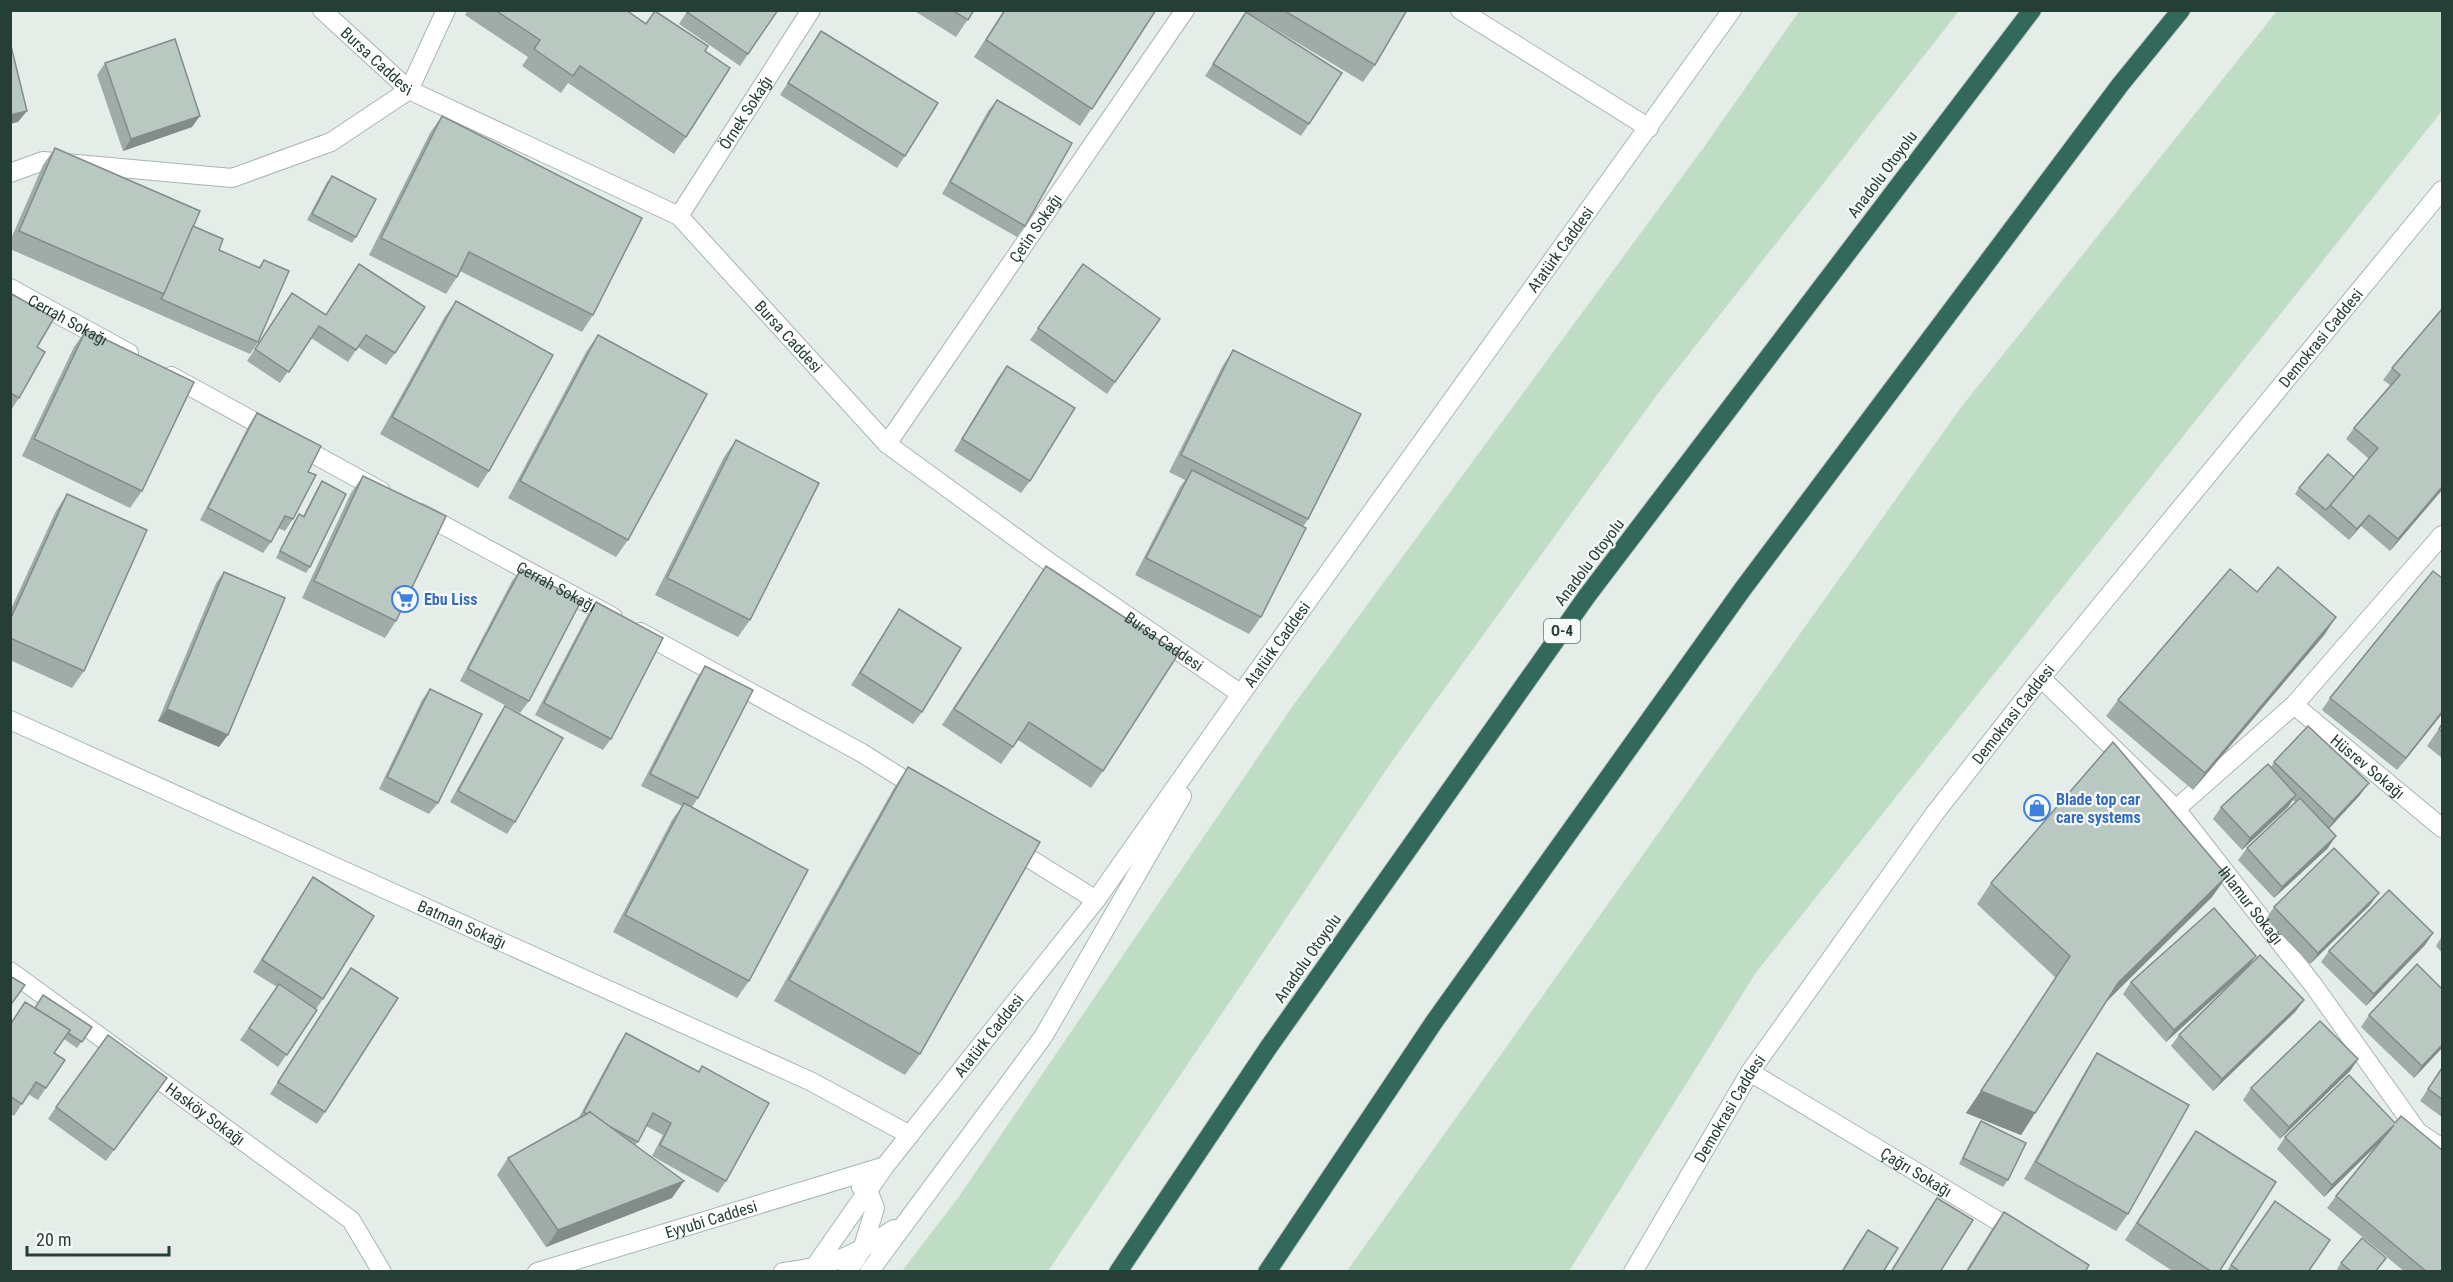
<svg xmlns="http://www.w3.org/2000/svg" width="2453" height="1282" viewBox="0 0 2453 1282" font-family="'Roboto Condensed',sans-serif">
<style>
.green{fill:#bfddc5}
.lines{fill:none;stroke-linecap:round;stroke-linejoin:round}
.street-casing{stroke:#a8b5b0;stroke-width:20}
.secondary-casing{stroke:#a4b8b0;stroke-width:20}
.highway-casing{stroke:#c2c9c7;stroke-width:20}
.street{stroke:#fff;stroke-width:18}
.secondary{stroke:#fff;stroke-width:18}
.highway{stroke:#32695a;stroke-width:18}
.wall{fill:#a0aca7}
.shaded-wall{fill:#828c88}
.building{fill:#bac8c2;stroke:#828c88;stroke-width:1.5}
.labels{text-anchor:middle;stroke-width:4.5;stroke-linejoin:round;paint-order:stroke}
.shield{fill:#f5faf7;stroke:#637670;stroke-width:1.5}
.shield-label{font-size:15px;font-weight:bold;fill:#253e36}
.street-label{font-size:16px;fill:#253e36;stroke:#f5faf7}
.shop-label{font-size:16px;font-weight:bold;fill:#366cbe;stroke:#f5faf7;text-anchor:start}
</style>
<rect width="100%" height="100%" fill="#e5ede9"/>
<!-- green -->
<g class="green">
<polygon points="1800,10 1959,11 1656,396 1395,757 1048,1271 902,1271 958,1198 1292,707 1704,147"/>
<polygon points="2277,11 2442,11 2442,111 1755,974 1569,1271 1347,1271 1962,406"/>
</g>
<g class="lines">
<defs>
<g id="street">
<path id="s1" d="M322 10 409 90 679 216 887 444 1052 564 1241 694"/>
<polyline points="1460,10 1649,128"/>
<polyline points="10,173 43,161 232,178 331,142 409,90 446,10"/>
<path id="s2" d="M679 216 811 10"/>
<path id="s3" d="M10 288 129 353"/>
<polyline points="171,376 381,491"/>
<path id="s4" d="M887 444 1185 10"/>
<path id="s5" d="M421 513 613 617"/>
<polyline points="640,632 862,753 922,791"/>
<path id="s6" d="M2041 678 2176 809 2314 986 2418 1132 2442 1148"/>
<path id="s7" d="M2294 705 2442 828"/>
<polyline points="2176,809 2294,705 2442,535"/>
<polyline points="1011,847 1096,900"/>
<path id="s8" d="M10 971 351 1220 382 1272"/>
<path id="s9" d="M1750 1072 2018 1233"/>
</g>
<g id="secondary">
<path id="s10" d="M10 720 810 1081 910 1135"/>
<path id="s11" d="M537 1272 885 1166"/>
<path d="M783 1272C829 1267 855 1255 894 1229"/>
<path id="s12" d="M811 1272 885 1166 1096 900 1241 694 1732 10"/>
<polyline points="847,1272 862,1250 875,1208 868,1190 861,1187"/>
<polyline points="869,1272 1043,1037 1182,796"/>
<path id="s13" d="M1633 1272 1750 1072 1935 813 2041 678 2442 190"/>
</g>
<g id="highway">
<polyline points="1118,1272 1268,1048 1587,596 2032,10"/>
<polyline points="1267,1272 1434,1022 1742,590 2120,85 2181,10"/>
</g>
</defs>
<!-- street casing -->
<use href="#street" class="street-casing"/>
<!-- secondary casing -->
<use href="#secondary" class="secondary-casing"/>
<!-- highway casing -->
<use href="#highway" class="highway-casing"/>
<!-- street -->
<use href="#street" class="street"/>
<!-- secondary -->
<use href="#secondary" class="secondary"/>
<!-- highway -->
<use href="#highway" class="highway"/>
</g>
<!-- wall -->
<g class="wall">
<polygon points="468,10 626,10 646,23 655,11 705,51 686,137 674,154 568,83 561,93 522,66 528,57 465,15"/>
<polygon points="688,10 778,10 740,66 679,24"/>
<polygon points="913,10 974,10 956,37"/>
<polygon points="1004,10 1156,10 1080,126 974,57"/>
<polygon points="1243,10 1407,10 1375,65 1363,82"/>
<polygon points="1246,12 1309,124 1301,136 1205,76"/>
<polygon points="821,31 905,156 897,168 780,95"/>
<polygon points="105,63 192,127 123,151 97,75"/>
<polygon points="997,100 1025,226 1017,237 942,194 988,111"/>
<polygon points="442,116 593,315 582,332 460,271 457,277 446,294 369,255 430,133"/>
<polygon points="55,148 193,226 219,250 258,268 264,260 258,342 250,354 10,249 10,241 43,165"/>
<polygon points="332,176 356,237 352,243 307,220 327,182"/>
<polygon points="359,264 395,353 386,365 358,347 348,362 311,338 280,383 247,361 284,305 326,315"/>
<polygon points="1083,264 1160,319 1107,394 1030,340"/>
<polygon points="10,293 37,347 19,398 11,410"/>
<polygon points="456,301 489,471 478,488 380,434 444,318"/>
<polygon points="2442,309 2442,490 2390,551 2361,526 2349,540 2295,494 2299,488 2354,477 2369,459 2346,439 2354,428 2390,385 2383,380 2392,368"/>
<polygon points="86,330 142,491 130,508 22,456 74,347"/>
<polygon points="598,335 628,540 616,557 508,498 586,352"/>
<polygon points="1233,350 1308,519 1303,527 1261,617 1249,634 1135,575 1180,487 1185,480 1169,472 1222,367"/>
<polygon points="1007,366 1030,481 1021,493 954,451 998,378"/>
<polygon points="257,413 308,472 293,519 285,531 278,528 271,542 263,553 200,520 249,425"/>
<polygon points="736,440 750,620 738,637 655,595 724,457"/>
<polygon points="363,476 396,621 385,638 302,598 351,493"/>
<polygon points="322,481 310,567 306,573 276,558 295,520 299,514 303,516 318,487"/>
<polygon points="67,494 84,671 72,688 10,660 10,611 56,511"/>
<polygon points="1046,566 1103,771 1091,788 1018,740 1001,764 942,725"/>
<polygon points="521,569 529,701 520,713 460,681 512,581"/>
<polygon points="224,572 219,747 158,721 216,583"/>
<polygon points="2257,592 2325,634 2193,790 2106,716 2118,700"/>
<polygon points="596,602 611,739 603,750 535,715 588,614"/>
<polygon points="899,609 922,712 913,724 851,685"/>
<polygon points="705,666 698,798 692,807 749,981 737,998 613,932 672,820 682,806 641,786 697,678"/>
<polygon points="430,689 438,803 429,814 379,789 422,700"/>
<polygon points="2330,698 2442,714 2397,770 2322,710"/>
<polygon points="505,706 515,822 507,834 450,802 497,718"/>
<polygon points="2442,724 2442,758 2427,746"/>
<polygon points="2274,762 2360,795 2329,828 2328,848 2274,898 2238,860 2247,848 2295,802 2293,800 2288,807 2242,850 2213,819 2221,807 2271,767"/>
<polygon points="908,767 920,1054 905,1075 774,1001 894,788"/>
<polygon points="2227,876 2212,897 2107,1001 2021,1135 1966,1113 2056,978 1977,904 1991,883"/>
<polygon points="313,877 323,999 316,1009 317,1010 278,1067 240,1040 277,987 253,972"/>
<polygon points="2370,905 2310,964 2266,919 2274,907"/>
<polygon points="2433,933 2425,945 2366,1006 2321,962 2329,951"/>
<polygon points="2442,936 2442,953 2436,946"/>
<polygon points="2248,967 2304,1000 2295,1012 2213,1091 2171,1046 2179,1035 2246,969 2166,1042 2123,994 2131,982"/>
<polygon points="351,968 325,1112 317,1124 270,1094"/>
<polygon points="25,1002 35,1008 92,1027 77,1048 64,1039 54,1053 46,1088 38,1100 28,1094 14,1116 10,1113 10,1024"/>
<polygon points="2369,1015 2442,1048 2414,1078 2361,1027"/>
<polygon points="626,1033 698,1072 702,1066 726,1181 718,1193 652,1156 663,1135 646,1126 635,1146 672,1198 546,1247 497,1175 508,1158 578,1119 618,1045"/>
<polygon points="2097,1053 2128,1214 2116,1231 2024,1179 2086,1070"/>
<polygon points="2358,1059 2350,1071 2280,1139 2243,1100 2251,1088"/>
<polygon points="2442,1068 2442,1117 2420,1101"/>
<polygon points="2349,1075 2442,1272 2405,1272 2327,1208 2336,1196 2379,1143 2324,1197 2277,1149 2285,1137"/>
<polygon points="158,1090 106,1161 48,1119 56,1107"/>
<polygon points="1981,1121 2008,1180 2003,1187 1959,1164 1977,1127"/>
<polygon points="2196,1131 2219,1272 2174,1272 2125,1240 2184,1148"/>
<polygon points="1937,1198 1940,1272 1890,1272 1929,1209"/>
<polygon points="2275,1201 2308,1272 2226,1272"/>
<polygon points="2004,1212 2085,1272 1965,1272 1992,1229"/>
<polygon points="1868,1230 1883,1272 1841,1272 1859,1242"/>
<polygon points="2386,1258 2376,1272 2340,1272 2337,1269 2341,1263"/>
</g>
<!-- shaded-wall -->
<g class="shaded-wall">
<polygon points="27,111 18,122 10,124 10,115"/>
<polygon points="200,116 192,127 123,151 131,139"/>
<polygon points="2442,487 2442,490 2390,551 2398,539"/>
<polygon points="2369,515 2361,526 2349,540 2357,529"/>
<polygon points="2336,617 2325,634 2193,790 2205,773"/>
<polygon points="167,709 228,735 219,747 158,721"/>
<polygon points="2442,712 2442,714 2397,770 2406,758"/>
<polygon points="2369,783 2360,795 2326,832 2334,820"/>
<polygon points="2296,795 2288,807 2242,850 2250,838"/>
<polygon points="2336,836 2328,848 2274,898 2282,887"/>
<polygon points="2227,876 2212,897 2103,1005 2118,983"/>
<polygon points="2379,893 2370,905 2310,964 2318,953"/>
<polygon points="2433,933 2425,945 2366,1006 2374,994"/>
<polygon points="2256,956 2248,967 2166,1042 2174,1030"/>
<polygon points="2304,1000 2295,1012 2213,1091 2222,1079"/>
<polygon points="2442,1045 2442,1048 2414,1078 2422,1066"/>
<polygon points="2358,1059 2350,1071 2280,1139 2289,1127"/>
<polygon points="1981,1091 2035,1113 2021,1135 1966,1113"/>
<polygon points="2394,1125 2385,1137 2324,1197 2332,1185"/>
<polygon points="684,1181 672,1198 546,1247 558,1230"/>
</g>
<!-- building -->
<g class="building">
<polygon points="495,10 626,10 646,24 655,11 708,46 705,51 730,68 686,137 580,66 573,76 534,49 540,40"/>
<polygon points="688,10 778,10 748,54 687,12"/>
<polygon points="952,10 974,10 968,20"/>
<polygon points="1005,10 1156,10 1092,109 986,40"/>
<polygon points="1283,10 1407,10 1375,65"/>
<polygon points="1246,12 1342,73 1309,124 1213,64"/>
<polygon points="821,31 938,103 905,156 788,83"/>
<polygon points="175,39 200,116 131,139 105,63"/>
<polygon points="10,42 27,111 10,115"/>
<polygon points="997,100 1072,143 1025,226 950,182"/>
<polygon points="442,116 642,218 593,315 469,252 457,277 381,238"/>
<polygon points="55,148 200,211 164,294 19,231"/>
<polygon points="332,176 376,199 356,237 312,214"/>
<polygon points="193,226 223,239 219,250 260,268 264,260 289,271 258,342 161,299 164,294"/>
<polygon points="359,264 425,307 395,353 366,335 356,350 319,326 289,372 255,349 292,293 326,315"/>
<polygon points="1083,264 1160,319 1115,382 1038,328"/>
<polygon points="10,293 54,318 37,347 45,352 19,398 10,393"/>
<polygon points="456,301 553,355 489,471 392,417"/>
<polygon points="2442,309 2442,487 2398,539 2369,515 2357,529 2330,505 2378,448 2354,428 2400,375 2392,368"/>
<polygon points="86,330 194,382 142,491 34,439"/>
<polygon points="598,335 707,394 628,540 520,481"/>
<polygon points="1233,350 1361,414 1308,519 1181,455"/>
<polygon points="1007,366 1075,408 1030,481 962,439"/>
<polygon points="257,413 321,446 308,472 316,475 293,519 285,516 271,542 208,508"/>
<polygon points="736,440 819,483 750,620 667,578"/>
<polygon points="2328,454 2354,477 2326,510 2299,488"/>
<polygon points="1192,470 1306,528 1261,617 1146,558"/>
<polygon points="363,476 446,516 396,621 314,581"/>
<polygon points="322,481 346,494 310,567 280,551 299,514 304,517"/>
<polygon points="67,494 147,530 84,671 10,638 10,620"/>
<polygon points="1046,566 1179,653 1103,771 1029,722 1013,747 954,709"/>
<polygon points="2278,567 2336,617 2205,773 2118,700 2230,569 2257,592"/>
<polygon points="521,569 581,601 529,701 468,669"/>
<polygon points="2433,571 2442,578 2442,712 2406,758 2330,698"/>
<polygon points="224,572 285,598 228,735 167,709"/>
<polygon points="596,602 663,638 611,739 544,703"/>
<polygon points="899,609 961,648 922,712 860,673"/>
<polygon points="705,666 753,690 698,798 650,774"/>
<polygon points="430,689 482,714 438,803 387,777"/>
<polygon points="505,706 563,738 515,822 458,791"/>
<polygon points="2442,724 2442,732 2439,729"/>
<polygon points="2308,726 2369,783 2334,820 2274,762"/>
<polygon points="2113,742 2227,876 2118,983 2035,1113 1981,1091 2070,956 1991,883"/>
<polygon points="2268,764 2296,795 2250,838 2221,807"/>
<polygon points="908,767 1040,842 920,1054 789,980"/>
<polygon points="2300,798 2336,836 2282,887 2247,848"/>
<polygon points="684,803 808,870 749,981 625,915"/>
<polygon points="2334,848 2379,893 2318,953 2274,907"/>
<polygon points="313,877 374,916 323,999 262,960"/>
<polygon points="2389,890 2433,933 2374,994 2329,951"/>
<polygon points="2214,908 2256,956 2174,1030 2131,982"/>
<polygon points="2260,955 2304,1000 2222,1079 2179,1035"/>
<polygon points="2417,964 2442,989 2442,1045 2422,1066 2369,1015"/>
<polygon points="351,968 398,998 325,1112 278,1082"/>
<polygon points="10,976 25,985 10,1006"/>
<polygon points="279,984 317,1010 287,1055 249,1028"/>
<polygon points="43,995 92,1027 82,1042 68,1033 70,1030 35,1008"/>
<polygon points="25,1002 70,1030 54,1053 65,1060 46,1088 36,1082 22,1104 10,1096 10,1025"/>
<polygon points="2320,1021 2358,1059 2289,1127 2251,1088"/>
<polygon points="626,1033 699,1072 702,1066 769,1103 726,1181 660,1145 671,1123 653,1113 638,1142 607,1125 590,1112 587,1114 584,1112"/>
<polygon points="108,1035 167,1078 114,1150 56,1107"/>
<polygon points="2097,1053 2189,1105 2128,1214 2036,1162"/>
<polygon points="2442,1068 2442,1099 2428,1089"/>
<polygon points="2349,1075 2395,1123 2401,1116 2442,1150 2442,1272 2427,1272 2336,1196 2394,1125 2332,1185 2285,1137"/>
<polygon points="590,1112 684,1181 558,1230 508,1158"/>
<polygon points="1981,1121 2026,1143 2008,1180 1963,1158"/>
<polygon points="2196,1131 2276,1182 2219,1272 2212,1272 2137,1223"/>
<polygon points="1937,1198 1973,1220 1940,1272 1891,1272"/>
<polygon points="2275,1201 2330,1240 2308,1272 2241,1272 2231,1265"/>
<polygon points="2004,1212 2089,1265 2085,1272 1967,1272"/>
<polygon points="1868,1230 1898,1248 1883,1272 1842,1272"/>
<polygon points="2362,1238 2386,1258 2375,1272 2352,1272 2341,1263"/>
</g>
<!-- icons -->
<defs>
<symbol id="supermarket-ring" viewBox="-11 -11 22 22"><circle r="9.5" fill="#f5faf7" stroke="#3f7fe0" stroke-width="1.5"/><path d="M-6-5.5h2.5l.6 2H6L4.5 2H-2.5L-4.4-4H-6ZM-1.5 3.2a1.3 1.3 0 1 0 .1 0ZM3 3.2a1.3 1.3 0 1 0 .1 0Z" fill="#3f7fe0"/></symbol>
<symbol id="shop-ring" viewBox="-11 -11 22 22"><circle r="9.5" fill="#f5faf7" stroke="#3f7fe0" stroke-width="1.5"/><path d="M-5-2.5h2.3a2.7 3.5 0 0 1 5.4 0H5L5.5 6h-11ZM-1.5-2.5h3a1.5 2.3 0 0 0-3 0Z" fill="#3f7fe0"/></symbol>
</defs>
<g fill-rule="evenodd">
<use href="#supermarket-ring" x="390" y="584" width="30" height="30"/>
<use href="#shop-ring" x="2022" y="793" width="30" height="30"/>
</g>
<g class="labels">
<!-- shield labels -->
<rect class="shield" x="1544" y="619" width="36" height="24" rx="4.5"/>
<g class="shield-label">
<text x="1562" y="636">O-4</text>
</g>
<!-- street labels -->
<g class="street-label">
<text dy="6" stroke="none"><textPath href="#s1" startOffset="75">Bursa Caddesi</textPath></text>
<text dy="6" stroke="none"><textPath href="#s2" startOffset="123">Örnek Sokağı</textPath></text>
<text transform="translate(1882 174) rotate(-53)" y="6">Anadolu Otoyolu</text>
<text dy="6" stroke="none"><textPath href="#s4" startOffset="262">Çetin Sokağı</textPath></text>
<text dy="6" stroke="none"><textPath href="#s12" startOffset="1268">Atatürk Caddesi</textPath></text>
<text dy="6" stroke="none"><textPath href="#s3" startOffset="66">Cerrah Sokağı</textPath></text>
<text dy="6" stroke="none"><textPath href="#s1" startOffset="579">Bursa Caddesi</textPath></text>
<text dy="6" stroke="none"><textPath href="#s13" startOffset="1162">Demokrasi Caddesi</textPath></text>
<text transform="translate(1589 562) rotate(-53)" y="6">Anadolu Otoyolu</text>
<text dy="6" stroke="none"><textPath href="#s5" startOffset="154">Cerrah Sokağı</textPath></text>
<text dy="6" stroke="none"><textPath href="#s1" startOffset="1065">Bursa Caddesi</textPath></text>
<text dy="6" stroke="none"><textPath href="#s12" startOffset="782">Atatürk Caddesi</textPath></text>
<text dy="6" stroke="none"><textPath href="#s13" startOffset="676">Demokrasi Caddesi</textPath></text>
<text dy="6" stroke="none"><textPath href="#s7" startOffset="96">Hüsrev Sokağı</textPath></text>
<text dy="6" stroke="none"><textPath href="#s6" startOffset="310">Ihlamur Sokağı</textPath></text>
<text dy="6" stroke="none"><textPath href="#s10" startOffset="496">Batman Sokağı</textPath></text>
<text transform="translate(1307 958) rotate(-55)" y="6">Anadolu Otoyolu</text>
<text dy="6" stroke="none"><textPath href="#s12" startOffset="296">Atatürk Caddesi</textPath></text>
<text dy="6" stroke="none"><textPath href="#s13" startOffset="190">Demokrasi Caddesi</textPath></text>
<text dy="6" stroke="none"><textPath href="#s8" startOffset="242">Hasköy Sokağı</textPath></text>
<text dy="6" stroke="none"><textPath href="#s9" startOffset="194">Çağrı Sokağı</textPath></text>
<text dy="6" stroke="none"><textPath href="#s11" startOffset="182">Eyyubi Caddesi</textPath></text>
</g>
<!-- shop labels -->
<g class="shop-label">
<text x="424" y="605">Ebu Liss</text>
<text x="2056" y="805">Blade top car<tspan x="2056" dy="18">care systems</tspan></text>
</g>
</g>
<!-- border -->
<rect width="2453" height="1282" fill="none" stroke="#253e36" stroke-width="24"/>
<!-- scale -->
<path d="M27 1246v9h142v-9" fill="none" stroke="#253e36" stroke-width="3"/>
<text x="36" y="1246" font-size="18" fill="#253e36" stroke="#f5faf7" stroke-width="4.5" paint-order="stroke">20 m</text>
</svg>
